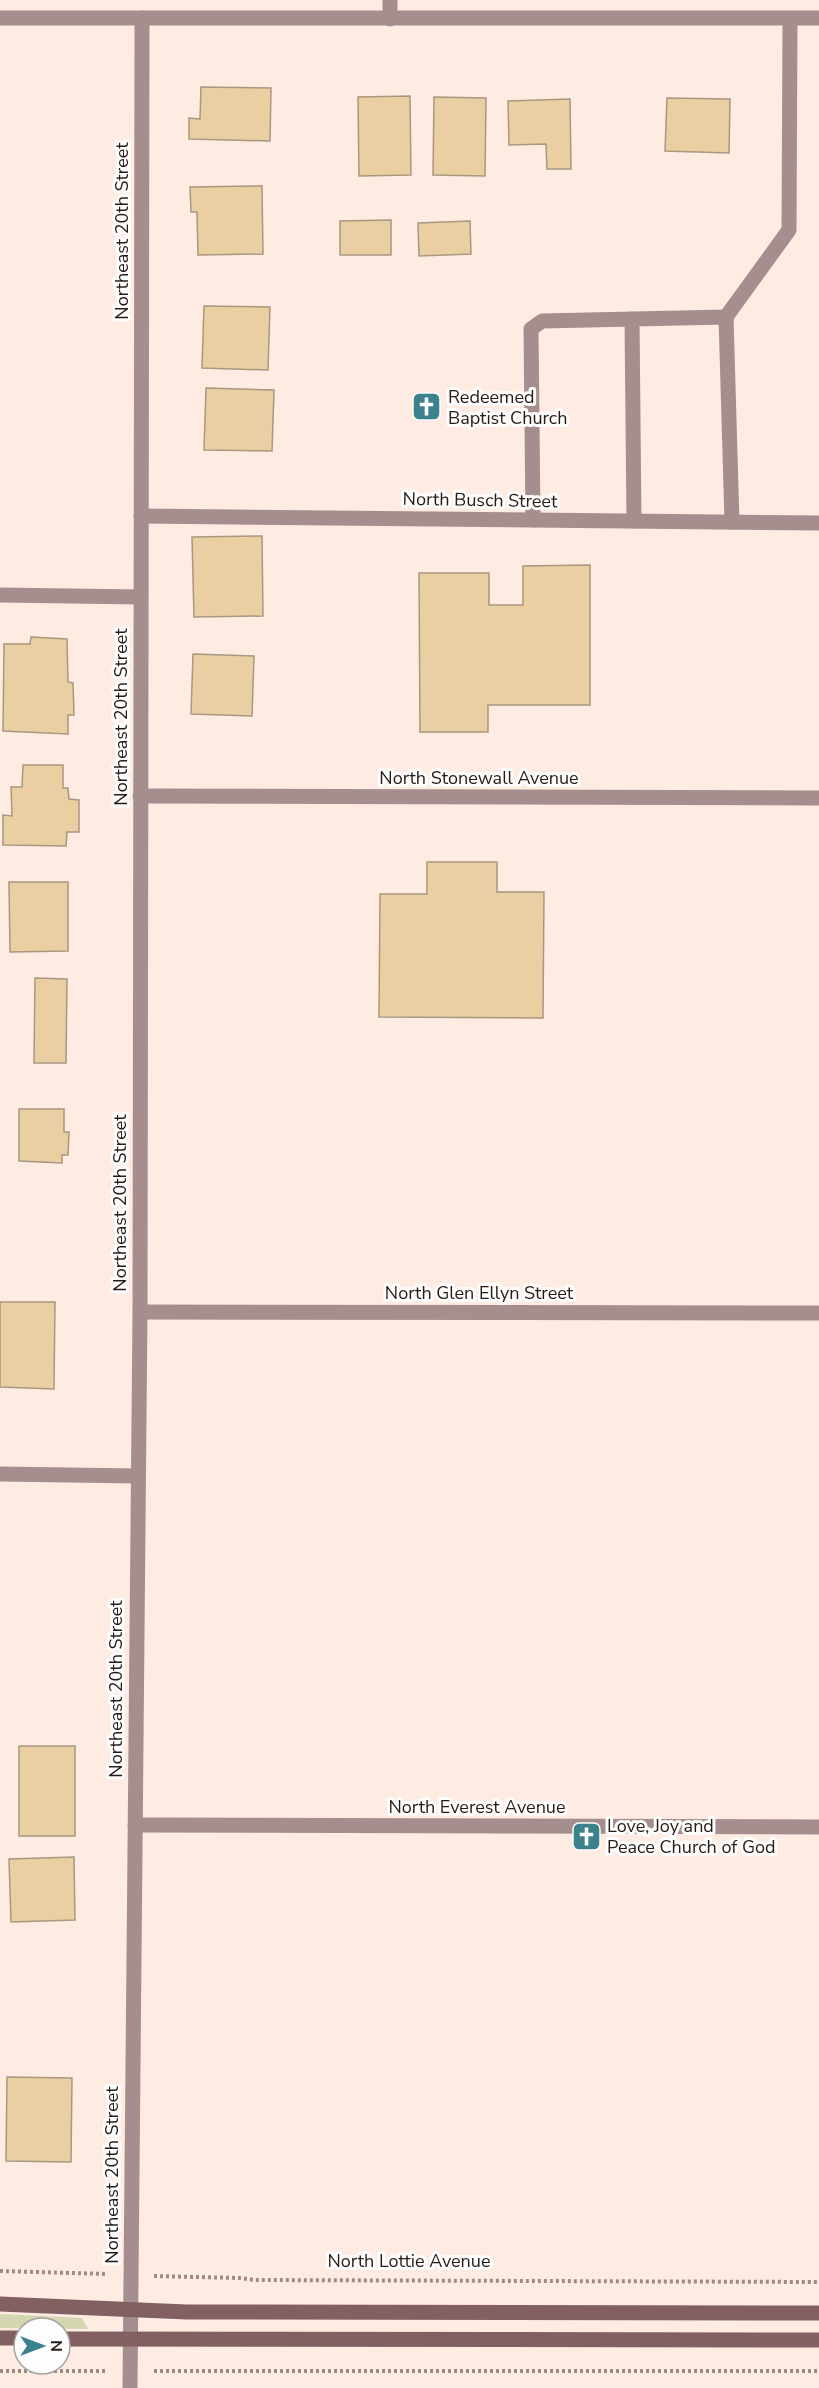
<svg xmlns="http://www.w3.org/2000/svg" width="819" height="2388" viewBox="0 0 819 2388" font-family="'Nunito Sans',sans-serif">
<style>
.green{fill:#d3d6b1}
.building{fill:#eacfa3;stroke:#a89880;stroke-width:1.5}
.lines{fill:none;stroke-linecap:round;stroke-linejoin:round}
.path{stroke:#9b8d85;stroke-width:4;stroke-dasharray:3 3;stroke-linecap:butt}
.service{stroke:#a68e8f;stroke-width:15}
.minor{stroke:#a68e8f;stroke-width:15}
.tertiary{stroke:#a68e8f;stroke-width:15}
.secondary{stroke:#826062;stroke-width:15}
.labels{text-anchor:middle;stroke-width:6;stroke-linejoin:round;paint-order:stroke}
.street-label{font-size:18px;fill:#261c16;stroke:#fdfdfd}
.poi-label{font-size:18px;fill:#261c16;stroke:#fdfdfd;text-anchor:start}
</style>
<rect width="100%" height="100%" fill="#feebe2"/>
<!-- green -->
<polygon class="green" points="0,2314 82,2318 88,2329 0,2328"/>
<!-- building -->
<g class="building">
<polygon points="201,87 271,88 270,141 189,139 189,118 200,119"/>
<polygon points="410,96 411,175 359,176 358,97"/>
<polygon points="434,97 486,98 485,176 433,175"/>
<polygon points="667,98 730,99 729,153 665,151"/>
<polygon points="570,99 571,169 547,169 546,144 509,145 508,101"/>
<polygon points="262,186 263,254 198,255 197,212 191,212 190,187"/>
<polygon points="391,220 391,255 340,255 340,221"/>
<polygon points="470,221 471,254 419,256 418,223"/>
<polygon points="204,306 270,307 268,370 202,368"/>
<polygon points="206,388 274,390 272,451 204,450"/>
<polygon points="262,536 263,616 194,617 192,537"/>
<polygon points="590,565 590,705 488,705 488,732 420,732 419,573 489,573 489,605 523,605 523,566"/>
<polygon points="31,637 67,639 68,682 73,683 74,715 68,715 68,734 3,731 4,644 30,644"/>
<polygon points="193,654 254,656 252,716 191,714"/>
<polygon points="23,765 63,765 63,788 68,788 69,799 79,800 79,832 67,832 66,846 3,845 3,815 12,816 11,787 22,787"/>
<polygon points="427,862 497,862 497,892 544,892 543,1018 379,1017 380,894 427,894"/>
<polygon points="9,882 68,882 68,951 10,952"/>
<polygon points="35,978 67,979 66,1063 34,1063"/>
<polygon points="19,1109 64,1109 64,1132 69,1132 68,1155 62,1155 62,1163 19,1161"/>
<polygon points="0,1302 55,1302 54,1389 0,1387"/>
<rect x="19" y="1746" width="56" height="90"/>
<polygon points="74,1857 75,1920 11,1922 9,1859"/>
<polygon points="7,2077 72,2078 71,2162 6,2161"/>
</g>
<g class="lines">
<!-- path -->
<g class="path">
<polyline points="0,2271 107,2274"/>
<polyline points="154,2276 240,2278 255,2280 819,2282"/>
<polyline points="0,2371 107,2371"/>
<polyline points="154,2371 819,2371"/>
</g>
<!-- service -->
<g class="service">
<polyline points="726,317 789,230 790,19"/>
<polyline points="632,319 634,521"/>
<polyline points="533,520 531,329 542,321 726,317 732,522"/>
</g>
<!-- minor -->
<g class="minor">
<polyline points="390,19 390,0"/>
<polyline points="141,516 819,523"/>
<polyline points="0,595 140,597"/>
<polyline points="140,796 819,798"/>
<polyline points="140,1312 819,1313"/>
<polyline points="0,1474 138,1476"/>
<polyline points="135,1825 819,1827"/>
<polyline points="130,2388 140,1312 142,18"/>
</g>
<!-- tertiary -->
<polyline class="tertiary" points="0,18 819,18"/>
<!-- secondary -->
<g class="secondary">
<polyline points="0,2304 187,2312 819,2313"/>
<polyline points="0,2338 24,2338"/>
<polyline points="60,2339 819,2340"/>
</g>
</g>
<!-- icons -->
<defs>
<symbol id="church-square" viewBox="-11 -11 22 22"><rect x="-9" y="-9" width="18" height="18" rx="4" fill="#3b828c" stroke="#fdfdfd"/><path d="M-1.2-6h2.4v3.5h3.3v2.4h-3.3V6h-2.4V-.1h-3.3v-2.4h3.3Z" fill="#fff"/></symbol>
</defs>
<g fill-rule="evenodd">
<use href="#church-square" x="410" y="390" width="33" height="33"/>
<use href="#church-square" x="570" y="1820" width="33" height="33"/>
</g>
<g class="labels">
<!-- street labels -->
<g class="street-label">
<text transform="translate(122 231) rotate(-90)" y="6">Northeast 20th Street</text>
<text transform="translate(480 500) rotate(1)" y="6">North Busch Street</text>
<text transform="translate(121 717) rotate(-90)" y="6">Northeast 20th Street</text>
<text x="479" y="784">North Stonewall Avenue</text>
<text transform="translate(120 1203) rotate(-90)" y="6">Northeast 20th Street</text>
<text x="479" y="1299">North Glen Ellyn Street</text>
<text transform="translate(116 1689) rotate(-90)" y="6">Northeast 20th Street</text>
<text x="477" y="1813">North Everest Avenue</text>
<text transform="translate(112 2175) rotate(-90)" y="6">Northeast 20th Street</text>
<text x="409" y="2267">North Lottie Avenue</text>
</g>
<!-- poi labels -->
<g class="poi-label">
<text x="448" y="403">Redeemed<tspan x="448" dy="21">Baptist Church</tspan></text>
<text x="607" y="1832">Love, Joy and<tspan x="607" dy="21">Peace Church of God</tspan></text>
</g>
</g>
<!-- north arrow -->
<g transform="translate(42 2346) rotate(90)"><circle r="28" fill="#fdfdfd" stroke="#a7a3a1" stroke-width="1.5"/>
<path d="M0-4.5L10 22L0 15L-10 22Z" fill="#3b828c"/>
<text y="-9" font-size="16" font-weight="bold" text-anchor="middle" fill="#261c16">N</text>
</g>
</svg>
